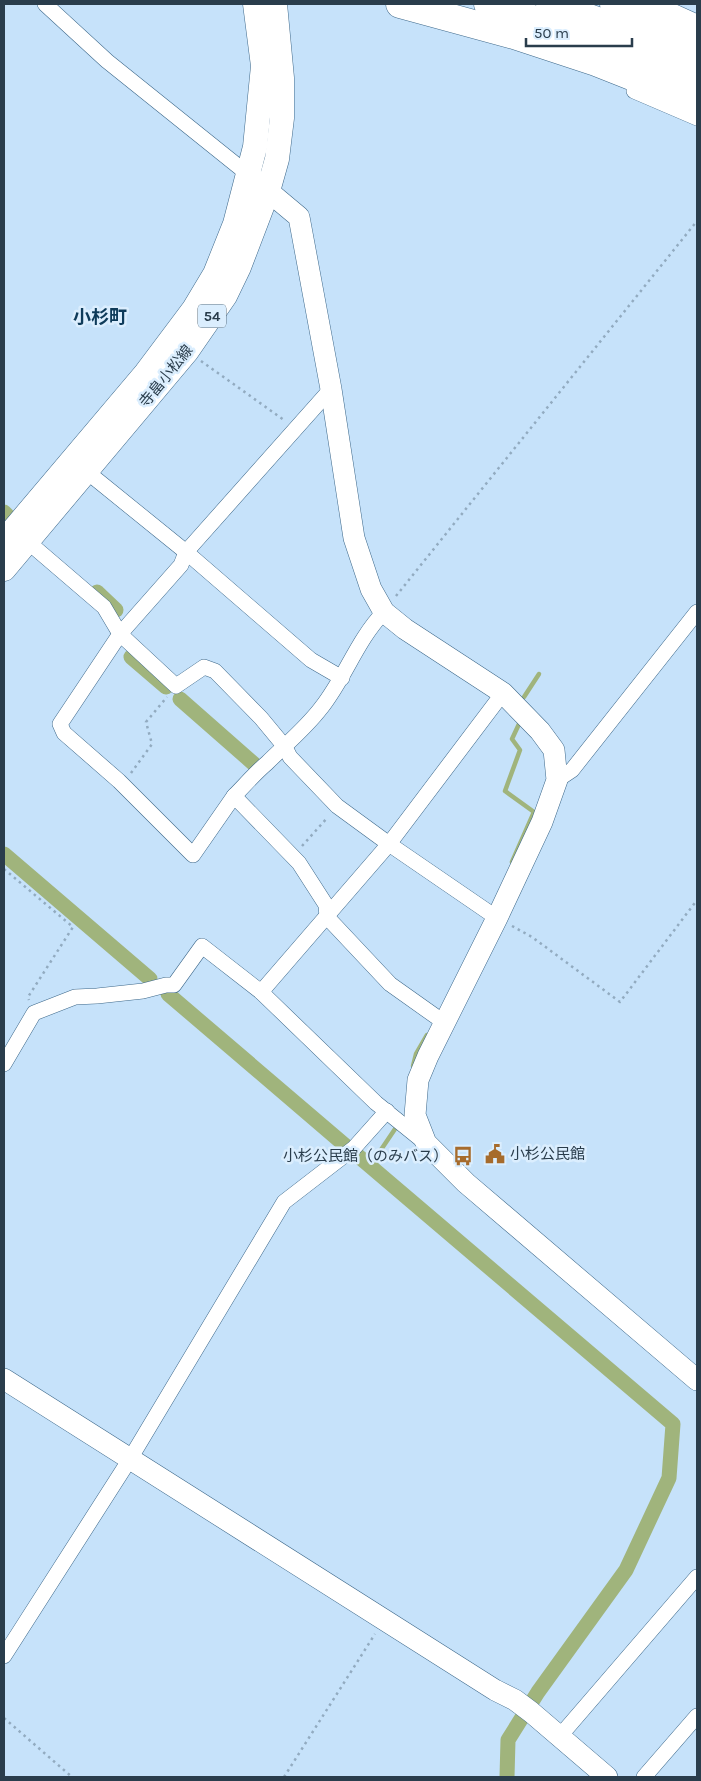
<svg xmlns="http://www.w3.org/2000/svg" width="701" height="1781" viewBox="0 0 701 1781" font-family="Karla,'Noto Sans JP',sans-serif">
<style>
.lines{fill:none;stroke-linecap:round;stroke-linejoin:round}
.stream{stroke:#a0b47c;stroke-width:4.5}
.canal{stroke:#a0b47c;stroke-width:15}
.street-casing{stroke:#3d688a;stroke-width:16}
.secondary-casing{stroke:#3d688a;stroke-width:22}
.primary-casing{stroke:#3d688a;stroke-width:25}
.highway-casing{stroke:#3d688a;stroke-width:29}
.path{stroke:#92abc0;stroke-width:2.5;stroke-dasharray:2.5 4;stroke-linecap:butt}
.street{stroke:#fff;stroke-width:15}
.secondary{stroke:#fff;stroke-width:21}
.primary{stroke:#fff;stroke-width:24}
.highway{stroke:#fff;stroke-width:28}
.labels{text-anchor:middle;stroke-width:5;stroke-linejoin:round;paint-order:stroke}
.shield{fill:#dbeefe;stroke:#5f7281;stroke-width:1}
.shield-label{font-size:14px;font-weight:bold;fill:#2a3d4c}
.street-label{font-size:15px;fill:#2a3d4c;stroke:#dbeefe}
.poi-label{font-size:15px;fill:#2a3d4c;stroke:#dbeefe;text-anchor:start}
.quarter-label{font-size:18px;font-weight:bold;fill:#0e3b5a;stroke:#dbeefe}
</style>
<rect width="100%" height="100%" fill="#c6e2fa"/>
<g class="lines">
<!-- stream -->
<g class="stream">
<polyline points="524,697 539,674"/>
<polyline points="512,862 534,812 505,791 520,750 512,739 519,724"/>
<polyline points="413,1066 416,1054 427,1035"/>
<polyline points="370,1166 395,1129"/>
</g>
<!-- canal -->
<g class="canal">
<polyline points="4,512 7,515"/>
<polyline points="97,592 116,610"/>
<polyline points="131,657 166,687"/>
<polyline points="180,699 254,764"/>
<polyline points="4,854 150,979"/>
<polyline points="168,994 347,1147"/>
<polyline points="357,1155 673,1424 669,1478 626,1570 538,1692 508,1740 507,1777"/>
</g>
<defs>
<g id="street">
<polyline points="45,4 107,61 249,175"/>
<polyline points="657,4 697,22"/>
<polyline points="634,91 697,118"/>
<polyline points="331,389 186,552 181,565 120,634 60,724 64,733 119,781 193,855 234,796 299,863 326,905 327,917 390,984 445,1023"/>
<polyline points="86,471 186,552 311,660 342,678"/>
<polyline points="27,541 104,607 120,634 176,686 204,667 215,671 261,718 285,747 290,757 337,806 389,844 497,918"/>
<polyline points="557,780 572,770 697,612"/>
<path d="M234 796C245 785 255 773 267 763 285 745 305 729 321 708 345 678 357 640 384 612"/>
<polyline points="261,992 389,844 503,693"/>
<polyline points="4,1064 34,1013 75,997 97,996 143,991 166,985 174,985 202,946 261,992 376,1103 423,1141"/>
<polyline points="4,1656 130,1459 284,1202 354,1148 387,1111"/>
<polyline points="560,1736 697,1577"/>
<polyline points="644,1777 697,1716"/>
</g>
<g id="secondary">
<polyline points="256,181 299,217 331,389 354,538 371,589 384,612 405,629 503,693 540,731 554,750 557,780 542,822 497,918 428,1056 418,1080 415,1115 426,1143 466,1183 697,1380"/>
<polyline points="4,1379 495,1690 515,1700 531,1712 607,1777"/>
</g>
<g id="primary">
<polyline points="4,541 146,373 194,309 215,274 235,224 255,147 263,66 255,4"/>
<polyline points="4,569 187,351 225,296 239,267 268,191 277,159 282,118 282,78 275,4"/>
</g>
<g id="highway">
<polyline points="400,4 514,35 596,62 697,102"/>
<polyline points="488,4 627,51 697,79"/>
<polyline points="550,4 697,57"/>
<polyline points="614,4 697,38"/>
</g>
</defs>
<!-- street casing -->
<use href="#street" class="street-casing"/>
<!-- secondary casing -->
<use href="#secondary" class="secondary-casing"/>
<!-- primary casing -->
<use href="#primary" class="primary-casing"/>
<!-- highway casing -->
<use href="#highway" class="highway-casing"/>
<!-- path -->
<g class="path">
<polyline points="201,361 284,420"/>
<polyline points="396,596 697,221"/>
<polyline points="131,773 152,744 146,722 167,697"/>
<polyline points="302,846 328,817"/>
<polyline points="4,869 73,927 28,997 29,1000"/>
<polyline points="512,926 532,937 620,1002 697,900"/>
<polyline points="4,1718 72,1777"/>
<polyline points="284,1777 375,1634"/>
</g>
<!-- street -->
<use href="#street" class="street"/>
<!-- secondary -->
<use href="#secondary" class="secondary"/>
<!-- primary -->
<use href="#primary" class="primary"/>
<!-- highway -->
<use href="#highway" class="highway"/>
</g>
<!-- icons -->
<defs>
<symbol id="civic-bare" viewBox="-9 -9 18 18"><path d="M-.6-6.5H3V-4.5H.6V-3L4-1V1h2V6H-6V1h2V-1L-.6-3ZM-1.2 2.5V6h2.4V2.5Z" fill="#a66b2c" stroke="#dbeefe" stroke-width="2.5" paint-order="stroke"/></symbol>
<symbol id="bus-bare" viewBox="-9 -9 18 18"><path d="M-5-6H5V4H4V6H2V4H-2V6H-4V4H-5ZM-3.5-4V0h7V-4ZM-3.5 1.2v1.5H-2V1.2ZM2 1.2v1.5H3.5V1.2Z" fill="#a66b2c" stroke="#dbeefe" stroke-width="2.5" paint-order="stroke"/></symbol>
</defs>
<g fill-rule="evenodd">
<use href="#civic-bare" x="481" y="1140" width="28" height="28"/>
<use href="#bus-bare" x="449" y="1142" width="28" height="28"/>
</g>
<g class="labels">
<!-- shield labels -->
<rect class="shield" x="198" y="304.5" width="28" height="23" rx="4"/>
<g class="shield-label">
<text x="212" y="321">54</text>
</g>
<!-- street labels -->
<g class="street-label">
<text transform="translate(166 376) rotate(-51)" y="5">寺畠小松線</text>
</g>
<!-- poi labels -->
<g class="poi-label">
<text x="510" y="1159">小杉公民館</text>
<text x="448" y="1161" text-anchor="end">小杉公民館（のみバス）</text>
</g>
<!-- quarter labels -->
<g class="quarter-label">
<text x="100" y="323">小杉町</text>
</g>
</g>
<!-- border -->
<rect width="701" height="1781" fill="none" stroke="#2a3d4c" stroke-width="10"/>
<!-- scale -->
<path d="M526 38v8h106v-8" fill="none" stroke="#2a3d4c" stroke-width="2.5"/>
<text x="534" y="38" font-size="15" fill="#2a3d4c" stroke="#dbeefe" stroke-width="4" paint-order="stroke">50 m</text>
</svg>
